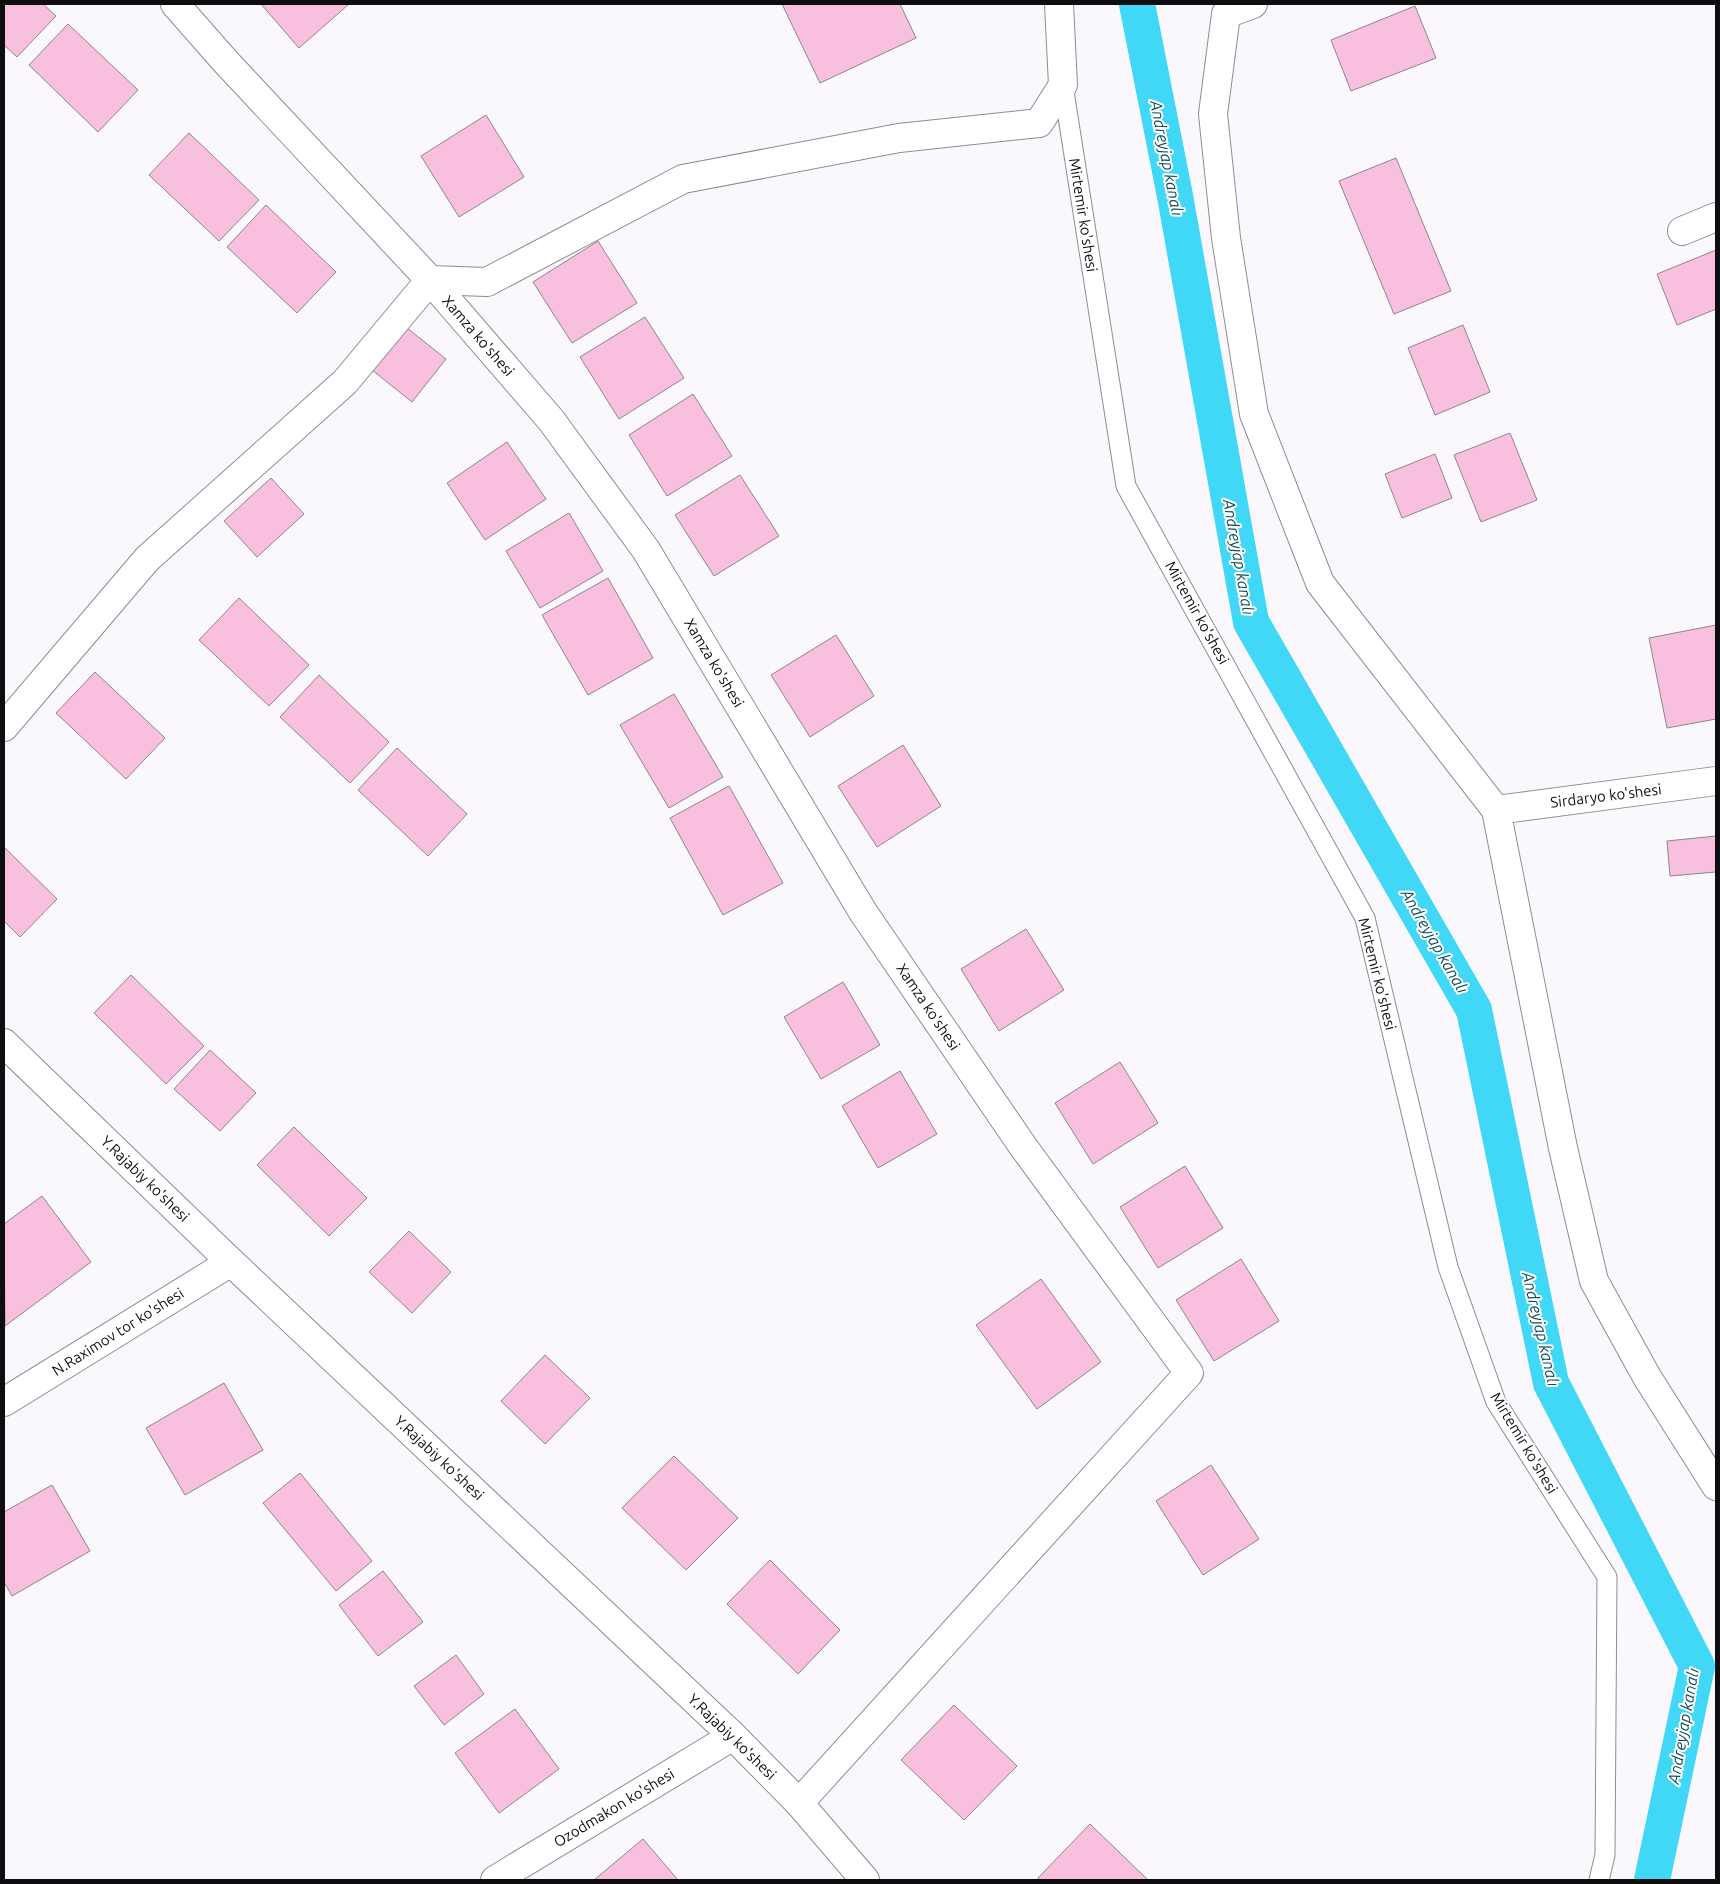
<svg xmlns="http://www.w3.org/2000/svg" width="1720" height="1884" viewBox="0 0 1720 1884" font-family="Ubuntu,sans-serif">
<style>
.lines{fill:none;stroke-linecap:round;stroke-linejoin:round}
.canal{stroke:#41d8f8;stroke-width:36}
.building{fill:#f9bfde;stroke:#8b8789}
.service-casing{stroke:#8e8c8f;stroke-width:21}
.minor-casing{stroke:#8e8c8f;stroke-width:30}
.tertiary-casing{stroke:#8e8c8f;stroke-width:30}
.service{stroke:#fff;stroke-width:19}
.minor{stroke:#fff;stroke-width:28}
.tertiary{stroke:#fff;stroke-width:28}
.labels{text-anchor:middle;stroke-width:4;stroke-linejoin:round;paint-order:stroke}
.street-label{font-size:15px;fill:#0e0d0f;stroke:#fff}
.water-label{font-size:16px;font-style:italic;fill:#0b4c59;stroke:#fff}
</style>
<rect width="100%" height="100%" fill="#faf8fc"/>
<g class="lines">
<!-- canal -->
<polyline class="canal" points="1137,4 1175,196 1251,622 1474,1010 1551,1383 1697,1666 1652,1880"/>
</g>
<!-- building -->
<g class="building">
<polygon points="4,4 43,4 56,16 17,57 4,45"/>
<polygon points="261,4 349,4 299,48"/>
<polygon points="782,4 900,4 916,38 820,83"/>
<polygon points="1415,6 1436,58 1351,91 1331,40"/>
<polygon points="68,24 138,90 98,132 29,65"/>
<polygon points="486,115 524,177 459,217 421,156"/>
<polygon points="189,133 259,200 219,241 149,175"/>
<polygon points="1396,158 1451,291 1394,314 1339,181"/>
<polygon points="266,205 336,272 297,313 227,247"/>
<polygon points="598,241 637,303 572,343 533,282"/>
<polygon points="1716,250 1716,309 1677,325 1657,274"/>
<polygon points="645,317 684,378 619,419 580,357"/>
<polygon points="1463,325 1490,392 1435,415 1408,348"/>
<polygon points="407,328 446,359 412,402 372,370"/>
<polygon points="693,394 732,456 667,496 629,435"/>
<polygon points="1510,433 1537,500 1481,522 1454,455"/>
<polygon points="507,442 546,499 485,540 447,483"/>
<polygon points="1435,454 1452,498 1402,518 1385,474"/>
<polygon points="740,475 779,536 714,576 675,515"/>
<polygon points="271,478 304,514 257,557 224,521"/>
<polygon points="569,513 603,571 540,608 506,551"/>
<polygon points="608,578 653,658 588,695 542,615"/>
<polygon points="239,598 309,665 269,706 199,640"/>
<polygon points="1716,625 1716,719 1667,728 1649,638"/>
<polygon points="836,635 874,696 810,737 771,675"/>
<polygon points="95,672 165,738 126,779 56,713"/>
<polygon points="319,675 389,742 350,783 280,717"/>
<polygon points="674,694 723,777 669,808 620,725"/>
<polygon points="903,745 941,806 877,847 838,786"/>
<polygon points="397,748 467,814 428,856 358,790"/>
<polygon points="729,786 783,883 723,915 670,818"/>
<polygon points="1716,836 1716,872 1670,876 1667,841"/>
<polygon points="4,847 57,899 20,937 4,921"/>
<polygon points="1026,929 1064,990 999,1031 961,969"/>
<polygon points="131,975 204,1046 166,1084 94,1013"/>
<polygon points="843,982 880,1045 821,1079 784,1017"/>
<polygon points="210,1050 256,1093 220,1131 174,1089"/>
<polygon points="1120,1062 1158,1123 1093,1164 1055,1103"/>
<polygon points="900,1071 937,1134 878,1168 842,1106"/>
<polygon points="294,1127 367,1198 329,1236 257,1165"/>
<polygon points="1185,1166 1223,1228 1158,1268 1120,1207"/>
<polygon points="42,1196 91,1262 5,1326 4,1224"/>
<polygon points="409,1231 451,1272 412,1313 369,1272"/>
<polygon points="1241,1259 1279,1321 1214,1361 1176,1300"/>
<polygon points="1041,1279 1101,1362 1037,1409 976,1325"/>
<polygon points="545,1355 590,1398 545,1444 501,1401"/>
<polygon points="224,1383 263,1450 185,1495 146,1428"/>
<polygon points="674,1456 738,1518 686,1570 622,1508"/>
<polygon points="1211,1465 1259,1539 1203,1575 1156,1501"/>
<polygon points="300,1473 372,1561 336,1591 263,1503"/>
<polygon points="52,1485 90,1551 12,1596 4,1582 4,1512"/>
<polygon points="770,1560 840,1630 798,1674 727,1604"/>
<polygon points="383,1571 423,1622 378,1656 339,1605"/>
<polygon points="456,1655 484,1694 444,1725 414,1686"/>
<polygon points="954,1705 1017,1766 964,1820 901,1760"/>
<polygon points="515,1709 559,1769 499,1813 455,1753"/>
<polygon points="1090,1824 1148,1880 1040,1880 1038,1878"/>
<polygon points="643,1839 678,1880 594,1880"/>
</g>
<g class="lines">
<defs>
<polyline id="service" points="1063,85 1126,486 1365,918 1448,1267 1496,1402 1607,1577 1605,1855 1599,1880"/>
<g id="minor">
<polyline points="175,4 226,62 430,280 551,420 646,550 863,912 1022,1145 1189,1373 799,1803"/>
<polyline points="1253,4 1226,14 1213,114 1226,238 1254,414 1320,583 1496,810 1563,1148 1594,1281 1647,1377 1716,1486"/>
<polyline points="1682,231 1716,217"/>
<polyline points="4,727 147,559 345,382 430,280 487,282 683,179 899,138 1039,123 1063,85 1059,4"/>
<polyline points="1496,810 1716,781"/>
<polyline points="4,1402 231,1262"/>
<polyline points="495,1880 733,1736"/>
</g>
<polyline id="tertiary" points="4,1043 231,1262 733,1736 799,1803 865,1880"/>
</defs>
<!-- service casing -->
<use href="#service" class="service-casing"/>
<!-- minor casing -->
<use href="#minor" class="minor-casing"/>
<!-- tertiary casing -->
<use href="#tertiary" class="tertiary-casing"/>
<!-- service -->
<use href="#service" class="service"/>
<!-- minor -->
<use href="#minor" class="minor"/>
<!-- tertiary -->
<use href="#tertiary" class="tertiary"/>
</g>
<g class="labels">
<!-- street labels -->
<g class="street-label">
<text transform="translate(1083 215) rotate(81)" y="5">Mirtemir ko'shesi</text>
<text transform="translate(478 336) rotate(49)" y="5">Xamza ko'shesi</text>
<text transform="translate(1197 613) rotate(61)" y="5">Mirtemir ko'shesi</text>
<text transform="translate(714 663) rotate(59)" y="5">Xamza ko'shesi</text>
<text transform="translate(1606 796) rotate(-7)" y="5">Sirdaryo ko'shesi</text>
<text transform="translate(1377 974) rotate(76)" y="5">Mirtemir ko'shesi</text>
<text transform="translate(928 1007) rotate(56)" y="5">Xamza ko'shesi</text>
<text transform="translate(145 1179) rotate(44)" y="5">Y.Rajabiy ko'shesi</text>
<text transform="translate(118 1332) rotate(-32)" y="5">N.Raximov tor ko'shesi</text>
<text transform="translate(1524 1443) rotate(59)" y="5">Mirtemir ko'shesi</text>
<text transform="translate(439 1458) rotate(43)" y="5">Y.Rajabiy ko'shesi</text>
<text transform="translate(732 1737) rotate(44)" y="5">Y.Rajabiy ko'shesi</text>
<text transform="translate(614 1808) rotate(-31)" y="5">Ozodmakon ko'shesi</text>
</g>
<!-- water labels -->
<g class="water-label">
<text transform="translate(1167 158) rotate(79)" y="6">Andreyjap kanalı</text>
<text transform="translate(1239 557) rotate(80)" y="6">Andreyjap kanalı</text>
<text transform="translate(1435 941) rotate(60)" y="6">Andreyjap kanalı</text>
<text transform="translate(1541 1329) rotate(77)" y="6">Andreyjap kanalı</text>
<text transform="translate(1683 1726) rotate(-80)" y="6">Andreyjap kanalı</text>
</g>
</g>
<!-- border -->
<rect width="1720" height="1884" fill="none" stroke="#0e0d0f" stroke-width="10"/>
</svg>
